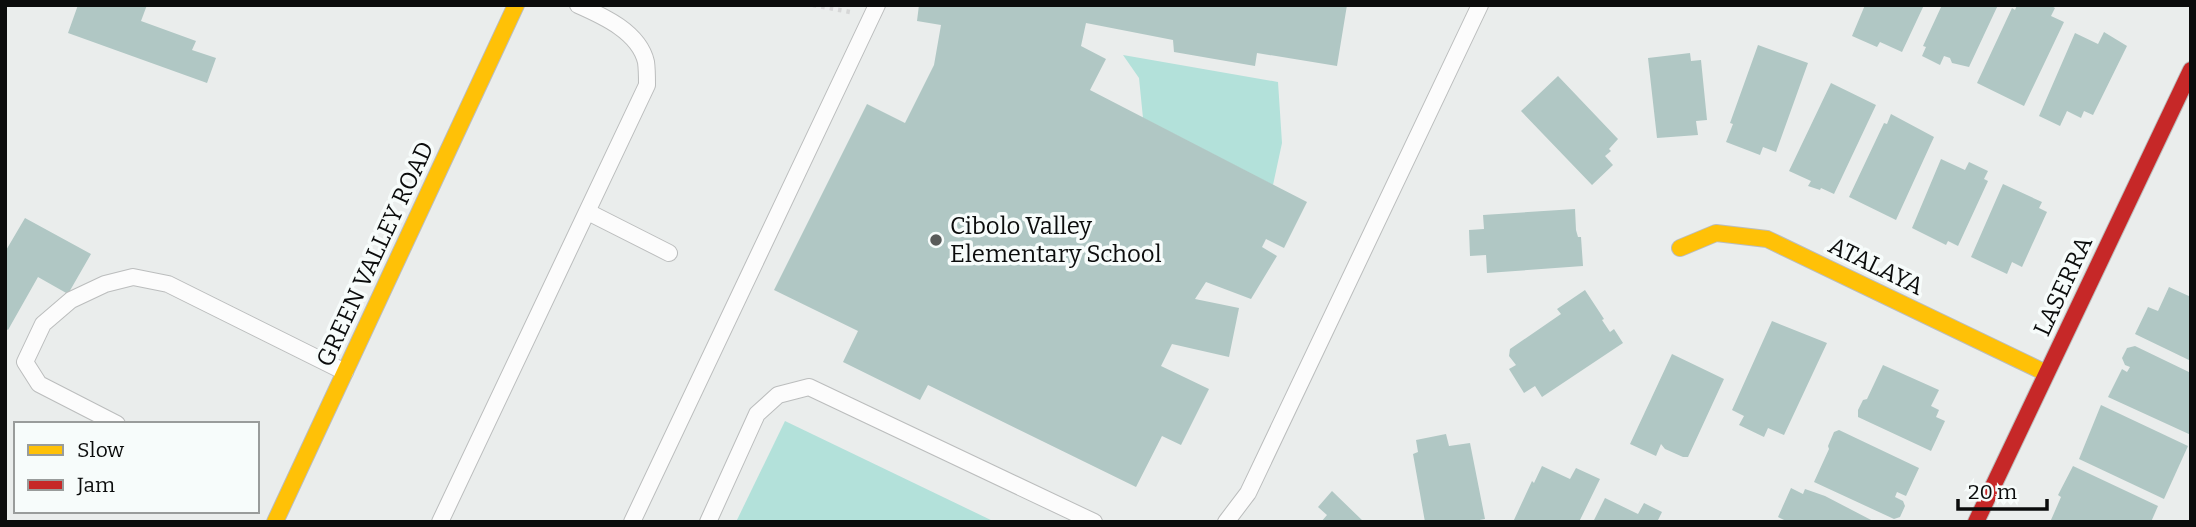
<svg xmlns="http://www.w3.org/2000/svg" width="2196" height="527" viewBox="0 0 2196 527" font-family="Bitter,serif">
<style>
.green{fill:#b3e1da}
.building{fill:#b0c7c4}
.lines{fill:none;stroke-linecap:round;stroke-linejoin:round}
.lane-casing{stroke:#bbbdbd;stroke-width:18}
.slow-casing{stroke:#bbbdbd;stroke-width:18}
.jam-casing{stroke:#bbbdbd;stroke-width:18}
.path{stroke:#d6d7d7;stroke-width:4.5;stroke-dasharray:3.5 5;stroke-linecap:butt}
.lane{stroke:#fcfcfc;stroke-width:16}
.slow{stroke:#ffc107;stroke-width:16}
.jam{stroke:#c62828;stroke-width:16}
.poi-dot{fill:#595b5a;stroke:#f7fcfb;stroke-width:2.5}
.labels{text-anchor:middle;stroke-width:7;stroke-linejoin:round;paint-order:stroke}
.poi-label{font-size:24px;fill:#0b0c0c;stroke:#f7fcfb;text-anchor:start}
.street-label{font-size:24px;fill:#0b0c0c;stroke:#f7fcfb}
</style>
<rect width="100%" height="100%" fill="#eaedec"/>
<!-- green -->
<g class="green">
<polygon points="1123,55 1278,82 1282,143 1273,185 1143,118 1139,78"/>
<polygon points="785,421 995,522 736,522"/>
</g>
<!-- building -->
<g class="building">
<polygon points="78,5 147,5 141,21 196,41 192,50 216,58 207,83 68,33"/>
<polygon points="919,5 1347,5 1337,66 1257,53 1255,66 1174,52 1173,40 1086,23 1081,46 1106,59 1090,90 1307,202 1284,248 1266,239 1262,247 1277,256 1251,299 1206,282 1195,299 1239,308 1229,357 1172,344 1161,366 1209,389 1181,445 1162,436 1136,487 928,385 920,400 843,362 858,331 774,290 867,104 905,123 934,65 941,25 917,21"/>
<polygon points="1865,5 1924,5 1902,52 1880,42 1877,47 1852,36"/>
<polygon points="1942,5 1998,5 1969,67 1952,63 1950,58 1944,56 1940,65 1922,56 1926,47 1923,46"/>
<polygon points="2017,5 2050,5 2055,8 2051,16 2064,22 2024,106 1977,83 2012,8 2015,10"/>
<polygon points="2104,32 2127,46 2093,115 2084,111 2081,118 2067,111 2060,126 2039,116 2075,33 2098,44"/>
<polygon points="1758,45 1808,63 1776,152 1763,147 1760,155 1726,142 1733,124 1730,123"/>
<polygon points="1690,53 1691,61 1701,60 1707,120 1696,121 1698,135 1657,138 1648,58"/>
<polygon points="1558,76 1618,139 1609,149 1611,151 1605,156 1613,165 1592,185 1521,111"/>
<polygon points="1831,83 1876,105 1834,194 1821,188 1820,190 1808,186 1811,181 1789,171"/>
<polygon points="1891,114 1934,137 1896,220 1849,197 1884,123 1887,124"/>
<polygon points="1941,159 1965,170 1969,162 1988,171 1984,179 1988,181 1958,246 1948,241 1946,245 1912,228"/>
<polygon points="2003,184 2042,202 2039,208 2047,212 2022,267 2012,262 2007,274 1971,257"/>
<polygon points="1575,209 1576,230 1578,237 1581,237 1583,266 1487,273 1486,255 1470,256 1469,230 1484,229 1483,215"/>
<polygon points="25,218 91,254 68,294 38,277 8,330 5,328 5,252"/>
<polygon points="2169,287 2191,297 2191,361 2135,334 2148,307 2158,311"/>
<polygon points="1585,290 1604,319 1602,320 1610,332 1614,329 1623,343 1542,397 1535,386 1524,393 1509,369 1516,365 1509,356 1510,349 1561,314 1557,309"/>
<polygon points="1772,321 1827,343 1784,435 1768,428 1764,437 1739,425 1744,416 1732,410"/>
<polygon points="2135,346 2191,373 2191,435 2108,397 2122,369 2127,372 2130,367 2125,365 2122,358 2127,348"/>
<polygon points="1672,354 1724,379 1688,457 1683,457 1665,449 1661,444 1656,456 1630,444"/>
<polygon points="1883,365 1939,390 1931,406 1939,410 1936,417 1945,421 1931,451 1858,417 1858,410 1863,400 1867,399"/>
<polygon points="2101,405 2188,446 2164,499 2079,459"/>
<polygon points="1839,430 1919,468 1906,496 1897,492 1895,497 1903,501 1905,506 1900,517 1894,519 1814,482 1829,449 1828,446 1834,432"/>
<polygon points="1446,434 1449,446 1470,443 1485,519 1469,522 1425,522 1413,454 1418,452 1416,440"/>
<polygon points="1542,466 1570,479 1576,468 1600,479 1579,522 1513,522 1532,481 1534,483"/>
<polygon points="2073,466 2158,506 2151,522 2055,522 2051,520 2061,497 2058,495"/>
<polygon points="1791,488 1803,494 1805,489 1825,496 1875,522 1788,522 1778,517"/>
<polygon points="1332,491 1364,522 1321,522 1327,515 1318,507"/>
<polygon points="1605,498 1638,514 1644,503 1662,512 1657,522 1593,522"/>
</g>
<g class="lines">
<defs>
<g id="lane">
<polyline points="588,212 669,253"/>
<polyline points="117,424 39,384 25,362 43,324 71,300 105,284 133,277 168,284 345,372"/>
<path d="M440 522 647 85C647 78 647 69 646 62 639 32 603 16 578 5"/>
<polyline points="632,522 877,5"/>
<polyline points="708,522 757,414 778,395 809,387 1094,522"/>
<polyline points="1226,522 1248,493 1480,5"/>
</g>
<g id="slow">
<polyline points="1680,248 1716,233 1767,239 2046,373"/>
<polyline points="275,522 516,5"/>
</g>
<polyline id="jam" points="1976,522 2191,70"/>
</defs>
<!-- lane casing -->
<use href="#lane" class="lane-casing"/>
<!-- slow casing -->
<use href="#slow" class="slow-casing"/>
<!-- jam casing -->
<use href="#jam" class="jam-casing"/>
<!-- path -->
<polyline class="path" points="813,5 850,12"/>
<!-- lane -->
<use href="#lane" class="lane"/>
<!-- slow -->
<use href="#slow" class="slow"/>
<!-- jam -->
<use href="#jam" class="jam"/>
</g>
<!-- markers -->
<circle class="poi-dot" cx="936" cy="240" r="7"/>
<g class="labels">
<!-- poi labels -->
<g class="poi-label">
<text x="950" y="234">Cibolo Valley<tspan x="950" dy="28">Elementary School</tspan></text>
</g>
<!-- street labels -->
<g class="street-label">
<text transform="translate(375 254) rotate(-65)" y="8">GREEN VALLEY ROAD</text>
<text transform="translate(1876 266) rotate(26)" y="8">ATALAYA</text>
<text transform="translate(2063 286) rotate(-65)" y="8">LASERRA</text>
</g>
</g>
<!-- border -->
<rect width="2196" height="527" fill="none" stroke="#0b0c0c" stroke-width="14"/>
<!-- legend -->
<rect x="14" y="422" width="245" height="91" fill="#f7fcfb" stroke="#999c9b" stroke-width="2"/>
<rect x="28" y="445" width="35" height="10" fill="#ffc107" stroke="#999c9b" stroke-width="2"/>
<text x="77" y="457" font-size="21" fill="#0b0c0c">Slow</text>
<rect x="28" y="480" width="35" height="10" fill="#c62828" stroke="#999c9b" stroke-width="2"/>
<text x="77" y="492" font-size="21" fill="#0b0c0c">Jam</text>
<!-- scale -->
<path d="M1958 499v10h89v-10" fill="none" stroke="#0b0c0c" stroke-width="3.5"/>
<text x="1968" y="499" font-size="21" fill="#0b0c0c" stroke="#f7fcfb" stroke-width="5" paint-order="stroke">20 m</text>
</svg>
